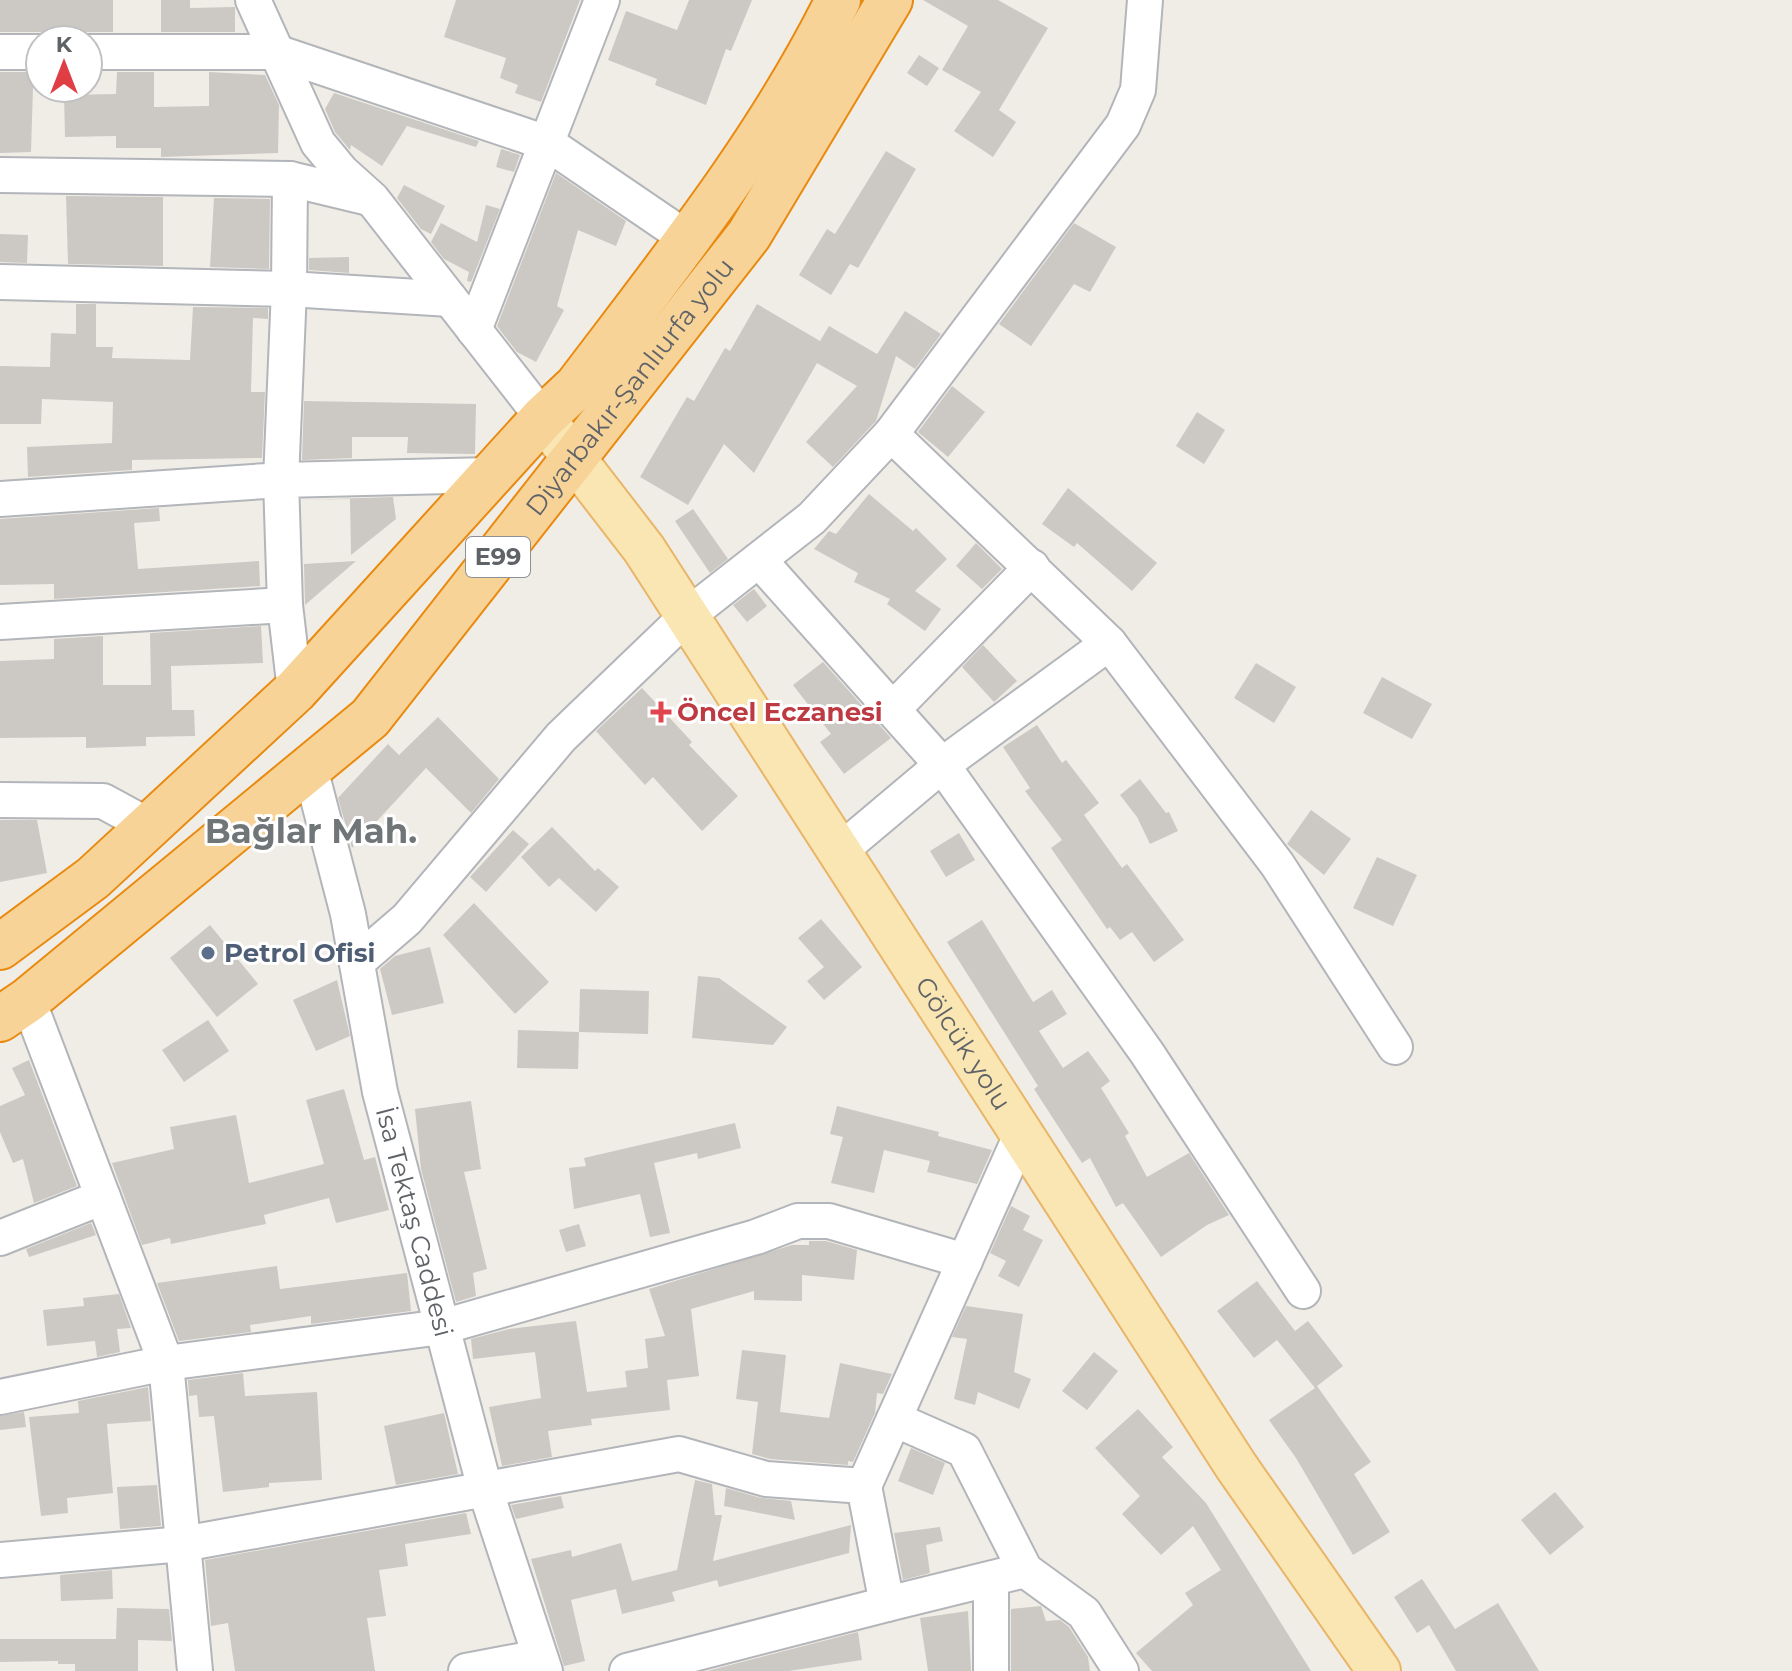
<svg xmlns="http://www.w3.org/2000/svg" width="1792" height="1671" viewBox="0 0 1792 1671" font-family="Montserrat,sans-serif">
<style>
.building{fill:#ccc8c4}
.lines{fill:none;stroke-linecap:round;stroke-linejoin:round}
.minor-casing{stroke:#b2b5b9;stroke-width:38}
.major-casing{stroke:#e9b567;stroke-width:46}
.highway-casing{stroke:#e98a0f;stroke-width:48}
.minor{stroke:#fff;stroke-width:34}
.major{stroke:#fae6b2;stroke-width:42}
.highway{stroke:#f7d398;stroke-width:44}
.health-dot{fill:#e0444e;stroke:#fff;stroke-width:3}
.service-dot{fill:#5c6f8a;stroke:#fff;stroke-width:3}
.labels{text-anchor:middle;stroke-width:6;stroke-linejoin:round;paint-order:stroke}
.shield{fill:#fff;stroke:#8f9295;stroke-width:2}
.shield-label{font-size:24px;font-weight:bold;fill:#5f6367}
.street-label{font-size:26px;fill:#5f6367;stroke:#fff}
.health-label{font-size:26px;font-weight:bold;fill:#be3a42;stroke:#fff;text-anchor:start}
.service-label{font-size:26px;font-weight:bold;fill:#4e5e75;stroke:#fff;text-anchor:start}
.district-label{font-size:34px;font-weight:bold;fill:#707578;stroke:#fff}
</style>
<rect width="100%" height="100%" fill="#f0ede7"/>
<!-- building -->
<g class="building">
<polygon points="0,0 113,0 113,32 87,32 73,40 55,40 40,32 0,32"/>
<polygon points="161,0 190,0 190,8 235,7 235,32 161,32"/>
<polygon points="456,0 580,0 541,102 515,93 518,85 500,78 506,58 444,37"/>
<polygon points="689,0 752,0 731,51 726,49 706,105 655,85 657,79 608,60 626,11 677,30"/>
<polygon points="923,0 998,0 1048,28 999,110 1016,122 993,157 954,131 981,92 942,70 968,26"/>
<polygon points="919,55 939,68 927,86 907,73"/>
<polygon points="0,72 40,72 40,87 33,87 31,152 0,153"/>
<polygon points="117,72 154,72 154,107 209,106 209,72 265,75 279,105 278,153 161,157 161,148 116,148 116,136 65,137 64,95 116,94"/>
<polygon points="334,93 479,141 476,147 407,126 382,166 351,145 350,150 335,132 325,109"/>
<polygon points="501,149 520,155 514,172 496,167"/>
<polygon points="886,151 916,169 858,268 850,264 831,295 799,275 827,229 835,234"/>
<polygon points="556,173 626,221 616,246 578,230 557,306 564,310 536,362 517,352 497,326"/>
<polygon points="404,185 445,206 431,234 421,229 397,198"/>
<polygon points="66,196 163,197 163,266 68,264"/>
<polygon points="214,198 270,199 269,269 210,267"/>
<polygon points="486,205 500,209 471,282 467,281 469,272 444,259 431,242 441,223 477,242"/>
<polygon points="1074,223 1116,247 1090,292 1074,284 1031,346 999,324"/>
<polygon points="0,234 28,235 27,263 0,262"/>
<polygon points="349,257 349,273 309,270 309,258"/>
<polygon points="76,304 96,304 96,347 113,347 112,358 190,360 193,307 268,308 268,319 253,318 251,392 265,392 262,458 132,460 132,470 28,477 27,447 112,443 113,402 42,399 41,424 0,424 0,366 50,367 51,333 76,334"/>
<polygon points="757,304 820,341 829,326 877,354 905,311 941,334 915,369 896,356 876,421 833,467 806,442 857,386 817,363 754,473 724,444 688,505 640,477 687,397 694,401 725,348 730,351"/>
<polygon points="952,386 985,412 948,457 918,432"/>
<polygon points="304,401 476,404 475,454 407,453 408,437 352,437 352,458 302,460"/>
<polygon points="1197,412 1225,430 1204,464 1176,446"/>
<polygon points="1068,488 1157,563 1132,591 1077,543 1074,547 1042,524"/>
<polygon points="869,494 913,531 916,528 947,559 915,591 941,609 925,631 887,604 890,599 854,582 858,573 814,549 829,531 836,534"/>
<polygon points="393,497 396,519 351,555 350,499 302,500"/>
<polygon points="159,508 160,521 134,523 138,569 259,561 260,586 54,599 54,584 0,585 0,519"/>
<polygon points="693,509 728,559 710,573 675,521"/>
<polygon points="976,543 1002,569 982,589 956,566"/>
<polygon points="356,561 305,605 304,564"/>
<polygon points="754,589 767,606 747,622 733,605"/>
<polygon points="261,626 263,663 171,666 172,710 194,710 195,736 146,737 146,746 86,748 86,737 0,738 0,661 54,659 54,639 103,636 103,685 151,685 150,633"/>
<polygon points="983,645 1017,681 994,702 962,667"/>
<polygon points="823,662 891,738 844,774 820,742 831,734 793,685"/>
<polygon points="1256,663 1296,687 1274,723 1234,698"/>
<polygon points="1382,677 1432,704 1412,739 1363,713"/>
<polygon points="642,688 692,742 689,745 738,796 702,831 653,777 645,785 596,731"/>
<polygon points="438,717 499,779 471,813 426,768 352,848 338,798 388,744 399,755"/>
<polygon points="1037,725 1062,763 1066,760 1099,803 1084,815 1122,868 1127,864 1184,940 1154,962 1132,932 1120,940 1110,927 1107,929 1051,848 1062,840 1025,791 1030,788 1003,747"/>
<polygon points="1140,779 1166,813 1169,812 1178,831 1150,844 1137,817 1120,795"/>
<polygon points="1311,810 1351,839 1324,875 1287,844"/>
<polygon points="0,820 37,820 47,873 0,882"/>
<polygon points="552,827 595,871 598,868 619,887 596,912 559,878 549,887 521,857"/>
<polygon points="513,830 529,844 486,892 470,877"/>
<polygon points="959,833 975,860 946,877 930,851"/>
<polygon points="1377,857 1417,875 1393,926 1353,908"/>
<polygon points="474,903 549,982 515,1014 443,935"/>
<polygon points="821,919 862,967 824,1000 807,981 824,967 798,938"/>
<polygon points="982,920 1033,1002 1052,990 1067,1014 1039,1031 1063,1068 1088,1051 1110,1081 1101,1088 1129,1133 1125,1136 1147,1177 1189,1153 1229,1215 1207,1225 1161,1257 1123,1203 1116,1207 1090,1158 1082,1163 1034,1089 1038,1086 947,942"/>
<polygon points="210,925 258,984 217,1017 170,958"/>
<polygon points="430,947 444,1003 392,1015 380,969 395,956"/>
<polygon points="698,976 719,978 787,1027 773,1045 692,1038"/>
<polygon points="337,980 350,1036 316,1051 293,1000"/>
<polygon points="580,989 649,991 648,1034 579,1032"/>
<polygon points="208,1020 229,1051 184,1082 162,1050"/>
<polygon points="518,1030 579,1032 578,1069 517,1068"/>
<polygon points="29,1060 77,1186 34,1203 23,1159 13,1163 0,1132 0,1106 25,1095 12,1068"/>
<polygon points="344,1089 364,1160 375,1157 389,1210 336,1223 329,1198 264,1215 266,1224 171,1244 170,1238 142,1245 112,1163 174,1149 170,1127 236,1115 249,1183 324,1164 306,1100"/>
<polygon points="471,1101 481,1169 464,1172 487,1269 473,1273 476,1296 456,1302 421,1169 415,1109"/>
<polygon points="837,1106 939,1132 938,1136 992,1150 977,1184 927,1172 930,1161 884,1150 874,1193 831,1183 843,1137 830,1134"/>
<polygon points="735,1123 741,1148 698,1159 697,1153 654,1163 670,1233 650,1237 640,1194 574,1209 569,1168 586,1166 584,1158"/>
<polygon points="1011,1206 1030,1216 1023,1230 1043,1240 1019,1287 998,1276 1006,1261 990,1253"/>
<polygon points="91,1223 96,1235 29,1257 26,1249"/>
<polygon points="579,1224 586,1246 566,1252 559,1230"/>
<polygon points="809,1241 826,1241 857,1250 854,1280 802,1275 802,1301 754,1300 754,1291 691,1309 699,1376 667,1380 670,1410 591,1419 592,1425 548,1431 552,1457 502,1466 489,1407 541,1398 535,1352 473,1359 471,1339 509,1329 576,1321 587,1392 627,1387 625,1371 648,1368 645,1339 665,1336 649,1289 792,1245 809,1245"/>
<polygon points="277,1266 280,1289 407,1273 411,1311 311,1324 311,1316 250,1325 251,1332 179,1341 157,1283"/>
<polygon points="1257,1281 1295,1331 1308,1321 1343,1366 1317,1386 1371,1462 1354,1474 1390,1532 1353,1555 1296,1458 1269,1420 1315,1388 1277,1340 1254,1358 1217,1311"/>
<polygon points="119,1294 131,1328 117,1329 120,1352 97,1357 95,1341 47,1346 43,1310 84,1306 83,1298"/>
<polygon points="966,1306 1023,1314 1014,1372 1031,1379 1019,1409 978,1392 975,1405 954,1399 967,1339 952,1337"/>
<polygon points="742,1350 786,1355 780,1412 829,1418 840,1363 892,1374 883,1394 877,1393 875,1413 853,1462 848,1461 848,1465 770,1459 752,1454 758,1402 736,1399"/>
<polygon points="1094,1352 1118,1371 1087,1410 1062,1391"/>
<polygon points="243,1373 245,1396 317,1392 322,1480 269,1483 269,1487 223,1492 214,1416 199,1417 197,1395 189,1396 188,1380"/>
<polygon points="148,1387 151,1421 107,1424 113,1493 67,1498 68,1513 41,1516 29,1417 79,1413 78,1401"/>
<polygon points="1138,1409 1173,1447 1162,1457 1206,1503 1311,1671 1152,1671 1136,1653 1193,1605 1185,1593 1221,1570 1193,1526 1161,1555 1122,1514 1140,1496 1095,1448"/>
<polygon points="24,1412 26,1427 0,1430 0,1416"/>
<polygon points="444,1413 458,1474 396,1485 384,1426"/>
<polygon points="911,1448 945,1463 933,1495 898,1481"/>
<polygon points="695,1480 712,1484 715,1515 722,1515 713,1561 851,1525 849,1553 719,1587 717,1580 672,1592 675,1601 622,1614 616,1589 571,1600 585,1661 564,1666 531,1559 571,1550 572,1557 621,1543 632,1581 677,1570"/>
<polygon points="157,1485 161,1526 120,1529 117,1487"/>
<polygon points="726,1488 761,1498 791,1501 795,1520 724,1506"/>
<polygon points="1555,1492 1584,1527 1550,1555 1521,1520"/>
<polygon points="561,1496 564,1508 516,1519 511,1505"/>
<polygon points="466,1513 471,1534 405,1544 408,1566 379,1570 386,1616 367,1618 375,1671 235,1671 228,1623 211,1626 205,1560"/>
<polygon points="940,1527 943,1541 926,1545 930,1573 903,1580 894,1533"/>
<polygon points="112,1570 113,1599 61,1601 60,1575"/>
<polygon points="1422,1579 1455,1629 1498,1603 1539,1671 1456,1671 1429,1625 1417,1633 1394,1597"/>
<polygon points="1041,1606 1046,1621 1060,1620 1069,1627 1088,1657 1090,1671 1011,1671 1011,1609"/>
<polygon points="117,1608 169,1609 172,1641 138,1640 138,1671 75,1671 75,1664 58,1664 58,1661 0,1662 0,1639 116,1639"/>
<polygon points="968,1611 971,1671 928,1671 920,1618"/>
<polygon points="858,1632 862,1660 789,1671 707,1671"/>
</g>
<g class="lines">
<defs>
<g id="minor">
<polyline points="253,0 318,143 342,172 372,199 543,418"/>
<polyline points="0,52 40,52"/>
<polyline points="88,52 276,52 547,143 688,239"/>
<polyline points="0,175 290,179 369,198"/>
<polyline points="290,179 289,289 450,299"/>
<polyline points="0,282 289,289 281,480 0,499"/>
<polyline points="474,330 602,0"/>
<polyline points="891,434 1109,643 1277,864 1395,1047"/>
<polyline points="759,560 942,765 1147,1053 1303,1291"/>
<polyline points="0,622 285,605"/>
<polyline points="295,691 285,605 281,480 491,475"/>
<polyline points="893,709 1032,567"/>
<path id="s1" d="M310 768 348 914 380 1092 485 1489 545 1671"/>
<polyline points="0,800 103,801 149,826"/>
<polyline points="841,850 942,765 1109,643"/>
<polyline points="357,962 407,919 561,737 687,616 812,518 891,434 1123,125 1138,90 1145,0"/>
<polyline points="28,1000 166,1363 195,1671"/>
<polyline points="0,1238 103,1197"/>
<polyline points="0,1397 166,1363 442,1327 756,1237 798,1221 829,1221 965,1261"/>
<polyline points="864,1486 1022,1133"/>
<polyline points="0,1560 183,1544 679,1454 766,1479 864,1486 887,1604 627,1671"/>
<polyline points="1025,1570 1084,1613 1121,1671"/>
<polyline points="887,1604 1025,1570 964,1450 894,1419"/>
<polyline points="466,1671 540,1657"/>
<polyline points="991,1671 991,1581"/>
</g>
<g id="major">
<path id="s2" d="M543 418 644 549 1236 1466 1379 1671"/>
</g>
<g id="highway">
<path d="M0 947 93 878 295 691 543 418 577 386C671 262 769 140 838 0"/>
<path id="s3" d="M0 1019 28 1000 370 718 749 235 890 0"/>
</g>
</defs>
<!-- minor casing -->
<use href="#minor" class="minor-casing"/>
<!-- major casing -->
<use href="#major" class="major-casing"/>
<!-- highway casing -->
<use href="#highway" class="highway-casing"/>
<!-- minor -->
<use href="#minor" class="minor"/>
<!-- major -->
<use href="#major" class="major"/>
<!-- highway -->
<use href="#highway" class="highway"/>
</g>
<!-- markers -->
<path class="health-dot" d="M657 700h8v8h8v8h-8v8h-8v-8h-8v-8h8z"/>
<circle class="service-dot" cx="208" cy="953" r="8"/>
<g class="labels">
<!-- shield labels -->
<rect class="shield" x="466" y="537" width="64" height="40" rx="6"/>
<g class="shield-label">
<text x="498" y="565">E99</text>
</g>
<!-- street labels -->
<g class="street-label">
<text dy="9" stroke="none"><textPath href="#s3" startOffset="898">Diyarbakır-Şanlıurfa yolu</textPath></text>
<text dy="9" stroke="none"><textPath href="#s2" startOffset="754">Gölcük yolu</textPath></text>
<text dy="9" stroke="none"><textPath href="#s1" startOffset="466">İsa Tektaş Caddesi</textPath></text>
</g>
<!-- health labels -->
<g class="health-label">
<text x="677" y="721">Öncel Eczanesi</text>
</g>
<!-- service labels -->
<g class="service-label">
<text x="224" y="962">Petrol Ofisi</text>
</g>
<!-- district labels -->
<g class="district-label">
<text x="311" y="843">Bağlar Mah.</text>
</g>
</g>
<!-- north arrow -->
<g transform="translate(64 64)"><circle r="38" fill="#ffffff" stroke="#bfc1c2" stroke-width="2"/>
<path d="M0-6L14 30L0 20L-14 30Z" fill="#df3e45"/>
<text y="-12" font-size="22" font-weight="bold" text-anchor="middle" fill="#5f6367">K</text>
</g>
</svg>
